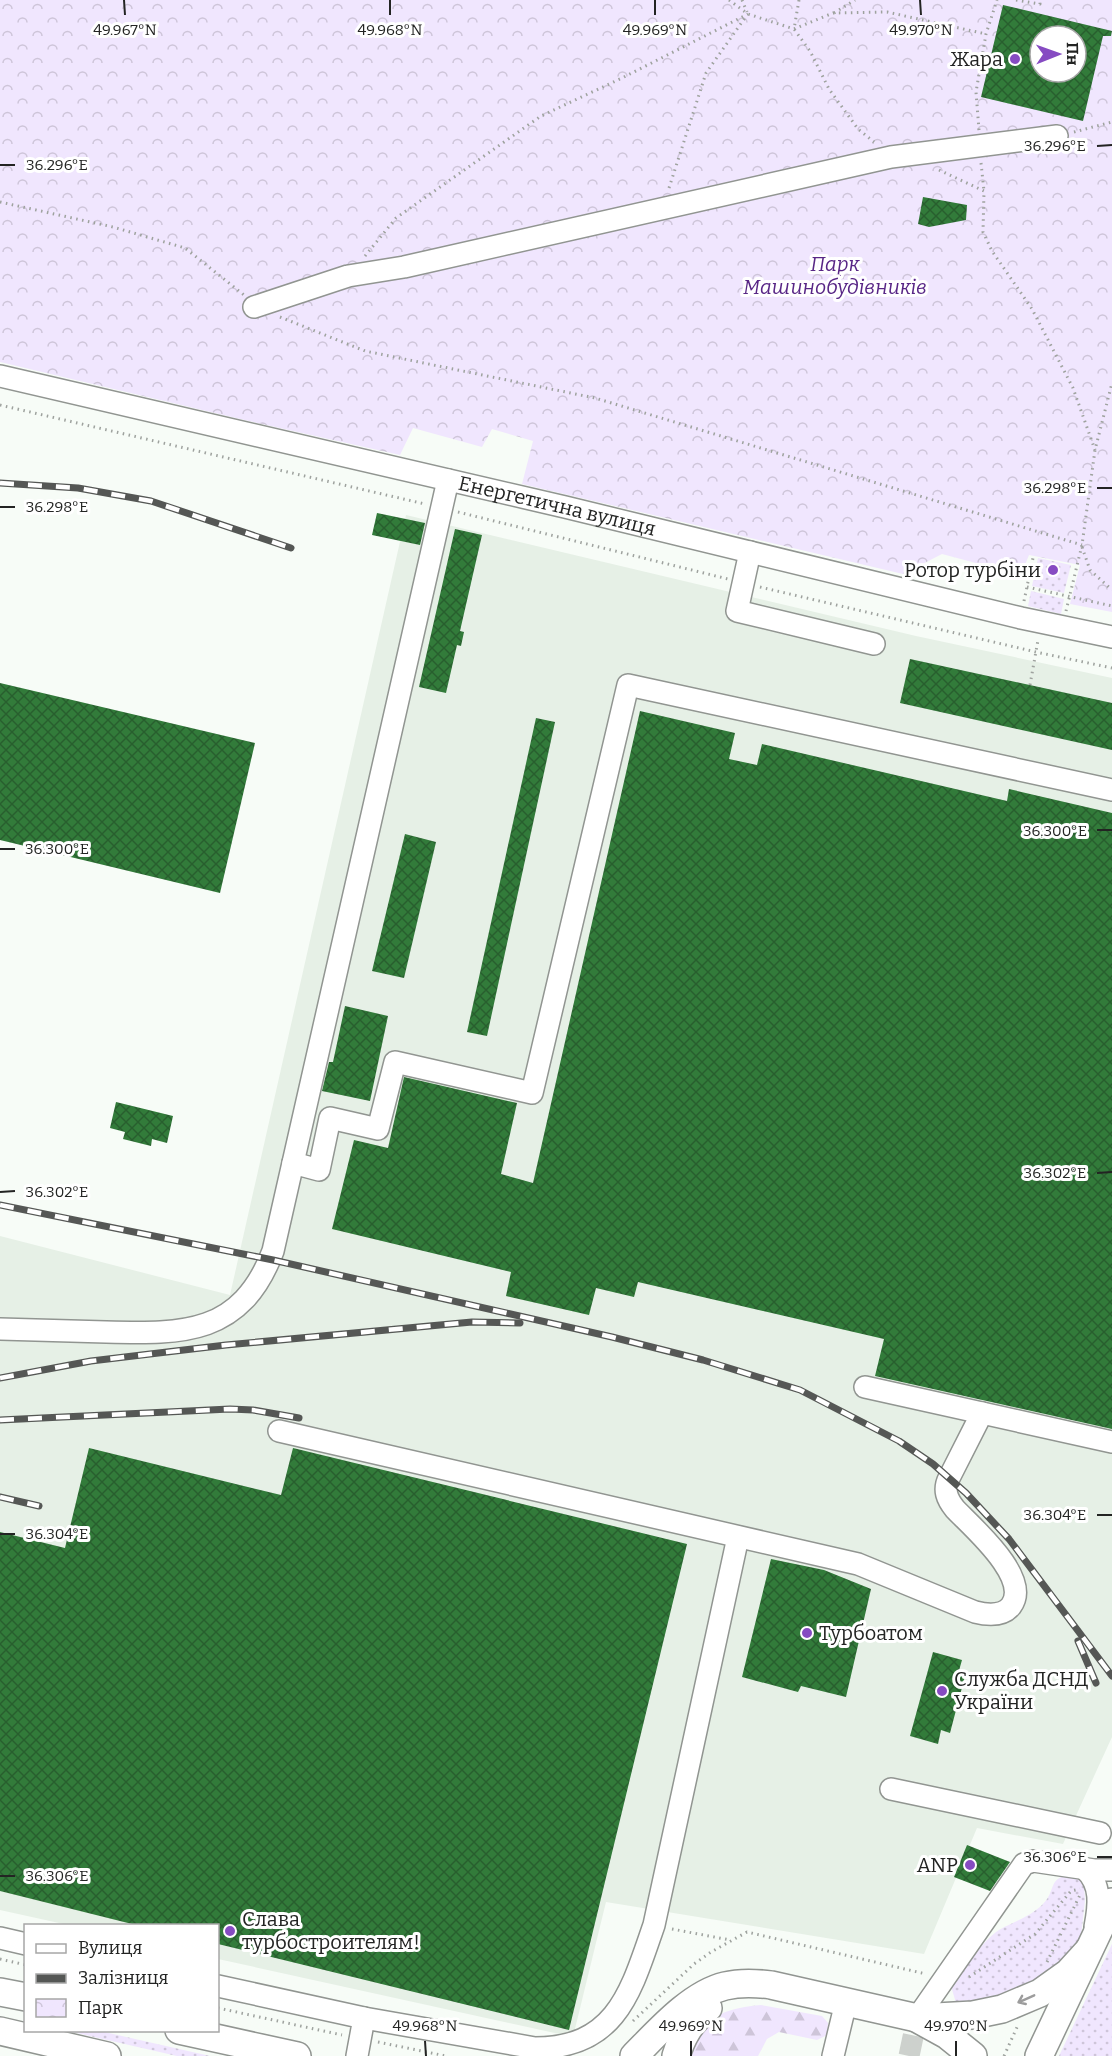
<svg xmlns="http://www.w3.org/2000/svg" width="1112" height="2056" viewBox="0 0 1112 2056" font-family="Bitter,serif">
<style>
.built{fill:#e6f0e6}
.grass{fill:url(#grass-dots)}
.forest{fill:url(#forest-firs)}
.park{fill:url(#park-crowns);fill-rule:evenodd}
.building{fill:url(#building-cross-hatch);fill-rule:evenodd}
.lines{fill:none;stroke-linecap:round;stroke-linejoin:round}
.minor-tunnel{stroke:#cdd1cd;stroke-width:21;stroke-dasharray:21 10;stroke-linecap:butt}
.minor-casing{stroke:#919591;stroke-width:24}
.major-casing{stroke:#919591;stroke-width:30}
.path{stroke:#9ea29e;stroke-width:3;stroke-dasharray:1.5 4.5;stroke-linecap:butt}
.minor{stroke:#fff;stroke-width:21}
.major{stroke:#fff;stroke-width:27}
.rail-casing{stroke:#555755;stroke-width:7}
.rail{stroke:#fff;stroke-width:4.5;stroke-dasharray:14;stroke-linecap:butt}
.oneway{stroke:#9c9c9c}
.ticks{fill:none;stroke:#232423;stroke-width:2}
.poi-dot{fill:#864bc2;stroke:#fff;stroke-width:2}
.labels{text-anchor:middle;stroke-width:6;stroke-linejoin:round;paint-order:stroke}
.poi-label{font-size:20px;fill:#232423;stroke:#fff;text-anchor:end}
.park-label{font-size:20px;font-style:italic;fill:#582686;stroke:#fff}
.street-label{font-size:20px;fill:#232423;stroke:#fff}
.ticks-label{font-size:15px;text-anchor:middle;fill:#232423;stroke:#fff;stroke-width:6;stroke-linejoin:round;paint-order:stroke}
</style>
<defs>
<pattern id="grass-dots" width="8" height="8" patternUnits="userSpaceOnUse" patternTransform="scale(1.5)"><rect width="8" height="8" fill="#f0e6fe"/><path d="M2 2h.1M6 6h.1" fill="none" stroke="#cec5d9" stroke-width="1.8" stroke-linecap="round"/></pattern>
<pattern id="forest-firs" width="22" height="20" patternUnits="userSpaceOnUse" patternTransform="scale(1.5)"><rect width="22" height="20" fill="#f0e6fe"/><path d="M5 1l3.5 6h-7zM16 11l3.5 6h-7z" fill="#cec5d9"/></pattern>
<pattern id="park-crowns" width="20" height="18" patternUnits="userSpaceOnUse" patternTransform="scale(1.5)"><rect width="20" height="18" fill="#f0e6fe"/><path d="M2 6a3 3 0 1 1 6 0M12 15a3 3 0 1 1 6 0" fill="none" stroke="#cec5d9"/></pattern>
<pattern id="building-cross-hatch" width="8" height="8" patternUnits="userSpaceOnUse" patternTransform="scale(1.5)"><rect width="8" height="8" fill="#327b3a"/><path d="M0 0l8 8M0 8l8-8" fill="none" stroke="#285f2e"/></pattern>
</defs>
<rect width="100%" height="100%" fill="#f7fcf7"/>
<!-- built -->
<polygon class="built" points="406,515 916,636 1112,678 1112,1737 1063,1844 977,1828 924,1954 606,1902 573,2037 218,1959 218,1926 68,1925 0,1910 0,1236 230,1295"/>
<!-- grass -->
<g class="grass">
<polygon points="1038,558 1071,565 1064,593 1032,586"/>
<polygon points="1031,591 1064,599 1061,614 1028,606"/>
<path d="M1069 1875 1077 1876 1084 1885 1085 1900 1081 1936 1077 1945 1051 1976 987 2003H956L951 1986C962 1971 984 1939 999 1930 1015 1921 1030 1917 1043 1904 1056 1891 1048 1878 1069 1875Z"/>
<polygon points="1112,1944 1112,2056 1059,2056"/>
<polygon points="68,2031 100,2031 210,2056 177,2056"/>
</g>
<!-- forest -->
<path class="forest" d="M761 2005 822 2016 828 2023 827 2035 817 2040 779 2032 767 2039 758 2056H688C704 2017 720 2009 761 2005Z"/>
<!-- park -->
<path class="park" d="M0 0H1112V612L1070 604 1080 565 1029 555 1021 575 942 554 903 574 522 484 533 441 492 429 482 447 413 428 400 455 240 419 0 362ZM1040 36H1076V72H1040Z"/>
<!-- building -->
<g class="building">
<path d="M1003 5 1112 31 1111 36H1103L1083 121 981 97ZM1040 36H1076V72H1040Z"/>
<polygon points="923,197 967,205 966,220 929,227 918,224"/>
<polygon points="377,513 425,523 420,545 372,535"/>
<polygon points="455,529 482,535 460,631 464,632 461,646 457,645 446,693 419,687"/>
<polygon points="910,659 1112,703 1112,750 900,703"/>
<polygon points="0,683 255,743 220,893 0,840"/>
<polygon points="640,711 735,733 729,759 757,765 762,744 1007,801 1009,789 1112,813 1112,1429 875,1376 884,1339 638,1282 634,1297 596,1288 589,1315 506,1296 511,1272 332,1229 354,1140 388,1148 404,1077 517,1103 501,1174 533,1183"/>
<polygon points="536,718 555,722 487,1036 467,1032"/>
<polygon points="405,834 436,842 404,978 372,971"/>
<polygon points="345,1006 388,1016 370,1101 322,1091 329,1062 333,1062"/>
<polygon points="116,1102 173,1116 167,1143 152,1139 151,1146 123,1139 125,1132 110,1128"/>
<polygon points="89,1448 281,1495 293,1448 687,1544 569,2030 218,1944 218,1926 140,1926 0,1891 0,1532 65,1548"/>
<polygon points="771,1559 824,1570 871,1589 846,1697 801,1686 798,1692 742,1677"/>
<polygon points="933,1652 962,1660 958,1674 965,1676 950,1733 941,1730 938,1744 910,1736"/>
<polygon points="967,1845 1010,1862 990,1891 954,1877"/>
</g>
<g class="lines">
<!-- minor-tunnel -->
<polyline class="minor-tunnel" points="909,2056 917,2018"/>
<defs>
<g id="minor">
<polyline points="254,307 348,276 404,267 891,157 1057,136"/>
<path id="s1" d="M0 376 565 507 1021 618 1112 637"/>
<polyline points="750,552 737,611 874,644"/>
<polyline points="293,1163 319,1170 330,1118 378,1129 395,1062 532,1093 628,685 1112,790"/>
<path d="M0 1329C35 1330 71 1331 106 1332 184 1334 241 1335 273 1251L448 480"/>
<polyline points="865,1387 1112,1442"/>
<path d="M279 1431 858 1564 975 1612C987 1615 1002 1617 1011 1606 1032 1578 972 1527 955 1509 947 1499 943 1490 949 1478L982 1413"/>
<polyline points="891,1789 1100,1833"/>
<path d="M1085 1869C1102 1885 1099 1906 1095 1927"/>
<polyline points="0,1938 26,1944"/>
<polyline points="218,1986 364,2018 357,2056"/>
<path d="M364 2018 535 2048C617 2048 631 1991 654 1925L738 1537"/>
<polyline points="917,2018 1024,1864 1033,1861 1094,1870 1112,1870"/>
<polyline points="833,2056 846,2002"/>
</g>
<g id="major">
<polyline points="0,1992 26,1997"/>
<polyline points="918,2019 947,2035 973,2056"/>
<polyline points="179,2030 297,2056"/>
<polyline points="0,2031 107,2056"/>
<path d="M634 2056C658 2032 691 1994 725 1986 741 1982 756 1983 771 1985L917 2018 973 2015 1002 2009 1040 1993 1068 1973 1088 1951"/>
<path d="M676 2056C682 2036 691 2020 708 2008"/>
<polyline points="1039,2056 1112,1902"/>
</g>
</defs>
<!-- minor casing -->
<use href="#minor" class="minor-casing"/>
<!-- major casing -->
<use href="#major" class="major-casing"/>
<!-- path -->
<g class="path">
<polyline points="729,0 748,14 794,29 833,13 887,12 986,34"/>
<polyline points="742,0 747,12"/>
<polyline points="799,0 794,29 810,51 829,89 858,129 874,142"/>
<polyline points="1016,0 1040,4 1040,0"/>
<polyline points="834,13 855,0"/>
<polyline points="979,130 976,92 986,34 997,0"/>
<polyline points="1074,132 1112,122"/>
<polyline points="981,163 984,191"/>
<polyline points="939,170 984,191 983,232 992,251 1032,309 1073,388 1095,450"/>
<polyline points="669,188 706,73 747,15"/>
<polyline points="0,202 113,227 185,248 244,295"/>
<polyline points="365,256 396,218 541,116 622,78 748,14"/>
<polyline points="280,317 365,351 595,398 1082,545"/>
<polyline points="0,405 425,504"/>
<polyline points="458,512 728,579"/>
<polyline points="1082,547 1090,570 1112,590"/>
<polyline points="760,587 1036,652 1112,668"/>
<polyline points="1027,587 1112,606"/>
<polyline points="1024,601 1033,558"/>
<polyline points="1066,611 1082,545 1095,450 1112,383"/>
<polyline points="1030,685 1038,640"/>
<polyline points="672,1929 730,1940"/>
<polyline points="0,1959 26,1965"/>
<polyline points="1047,1962 1080,1895"/>
<polyline points="969,1977 1035,1934 1071,1891 1080,1889"/>
<polyline points="218,2008 342,2035"/>
<polyline points="633,2021 694,1964 711,1952 747,1932 926,1974"/>
<polyline points="378,2042 446,2056"/>
<polyline points="1004,2056 1018,2025"/>
</g>
<!-- minor -->
<use href="#minor" class="minor"/>
<!-- major -->
<use href="#major" class="major"/>
<defs>
<g id="rail">
<polyline points="0,483 78,488 151,501 291,548"/>
<polyline points="0,1205 273,1260 612,1337 703,1360 800,1390 899,1441 933,1464 966,1493 1009,1539 1112,1676"/>
<polyline points="0,1378 91,1361 226,1345 472,1322 520,1323"/>
<polyline points="0,1420 230,1409 253,1410 299,1418"/>
<polyline points="0,1497 39,1506"/>
<polyline points="1078,1641 1096,1683"/>
</g>
</defs>
<!-- rail casing -->
<use href="#rail" class="rail-casing"/>
<!-- rail -->
<use href="#rail" class="rail"/>
</g>
<!-- one-way arrows -->
<defs><path id="oneway-shaft" d="M-6 0H5M1.5-3L5.5 0L1.5 3" fill="none" stroke-width="1.6" stroke-linecap="round" stroke-linejoin="round" transform="scale(1.5)"/></defs>
<use class="oneway" href="#oneway-shaft" transform="translate(1026 1999) rotate(156)"/>
<!-- ticks -->
<path class="ticks" d="M124 0 125 15M390 0V15M655 0V15M920 0 921 15M1097 146 1112 145M0 165H15M1097 488H1112M0 507H15M1097 830H1112M0 849H15M1097 1173 1112 1172M0 1192 15 1191M1097 1515H1112M0 1534H15M1097 1857H1112M0 1876H15M425 2041 426 2056M691 2041V2056M956 2041V2056"/>
<!-- markers -->
<g class="poi-dot">
<circle cx="1015" cy="59" r="6"/>
<circle cx="1053" cy="570" r="6"/>
<circle cx="807" cy="1633" r="6"/>
<circle cx="942" cy="1691" r="6"/>
<circle cx="970" cy="1865" r="6"/>
<circle cx="230" cy="1931" r="6"/>
</g>
<g class="labels">
<!-- poi labels -->
<g class="poi-label">
<text x="1003" y="66">Жара</text>
<text x="1041" y="577">Ротор турбіни</text>
<text x="819" y="1640" text-anchor="start">Турбоатом</text>
<text x="954" y="1686" text-anchor="start">Служба ДСНД<tspan x="954" dy="23">України</tspan></text>
<text x="958" y="1872">ANP</text>
<text x="242" y="1926" text-anchor="start">Слава<tspan x="242" dy="23">турбостроителям!</tspan></text>
</g>
<!-- park labels -->
<g class="park-label">
<text x="835" y="271">Парк<tspan x="835" dy="23">Машинобудівників</tspan></text>
</g>
<!-- street labels -->
<g class="street-label">
<text dy="7" stroke="none"><textPath href="#s1" startOffset="572">Енергетична вулиця</textPath></text>
</g>
</g>
<g class="ticks-label">
<text x="125" y="35">49.967°N</text>
<text x="390" y="35">49.968°N</text>
<text x="655" y="35">49.969°N</text>
<text x="921" y="35">49.970°N</text>
<text x="1055" y="151">36.296°E</text>
<text x="57" y="170">36.296°E</text>
<text x="1055" y="493">36.298°E</text>
<text x="57" y="512">36.298°E</text>
<text x="1055" y="836">36.300°E</text>
<text x="57" y="854">36.300°E</text>
<text x="1055" y="1178">36.302°E</text>
<text x="57" y="1197">36.302°E</text>
<text x="1055" y="1520">36.304°E</text>
<text x="57" y="1539">36.304°E</text>
<text x="1055" y="1862">36.306°E</text>
<text x="57" y="1881">36.306°E</text>
<text x="425" y="2031">49.968°N</text>
<text x="691" y="2031">49.969°N</text>
<text x="956" y="2031">49.970°N</text>
</g>
<!-- legend -->
<rect x="24" y="1924" width="195" height="108" fill="#ffffff" stroke="#a7a7a7" stroke-width="1.5"/>
<rect x="36" y="1944" width="30" height="9" fill="#ffffff" stroke="#a7a7a7" stroke-width="1.5"/>
<text x="78" y="1954" font-size="18" fill="#232423">Вулиця</text>
<rect x="36" y="1974" width="30" height="9" fill="#555755" stroke="#a7a7a7" stroke-width="1.5"/>
<text x="78" y="1984" font-size="18" fill="#232423">Залізниця</text>
<rect x="36" y="1999" width="30" height="18" fill="url(#park-crowns)" stroke="#a7a7a7" stroke-width="1.5"/>
<text x="78" y="2014" font-size="18" fill="#232423">Парк</text>
<!-- north arrow -->
<g transform="translate(1058 54) rotate(89)"><circle r="28" fill="#ffffff" stroke="#a7a7a7" stroke-width="1.5"/>
<path d="M0-4.5L10 22L0 15L-10 22Z" fill="#864bc2"/>
<text y="-9" font-size="16" font-weight="bold" text-anchor="middle" fill="#232423">Пн</text>
</g>
</svg>
